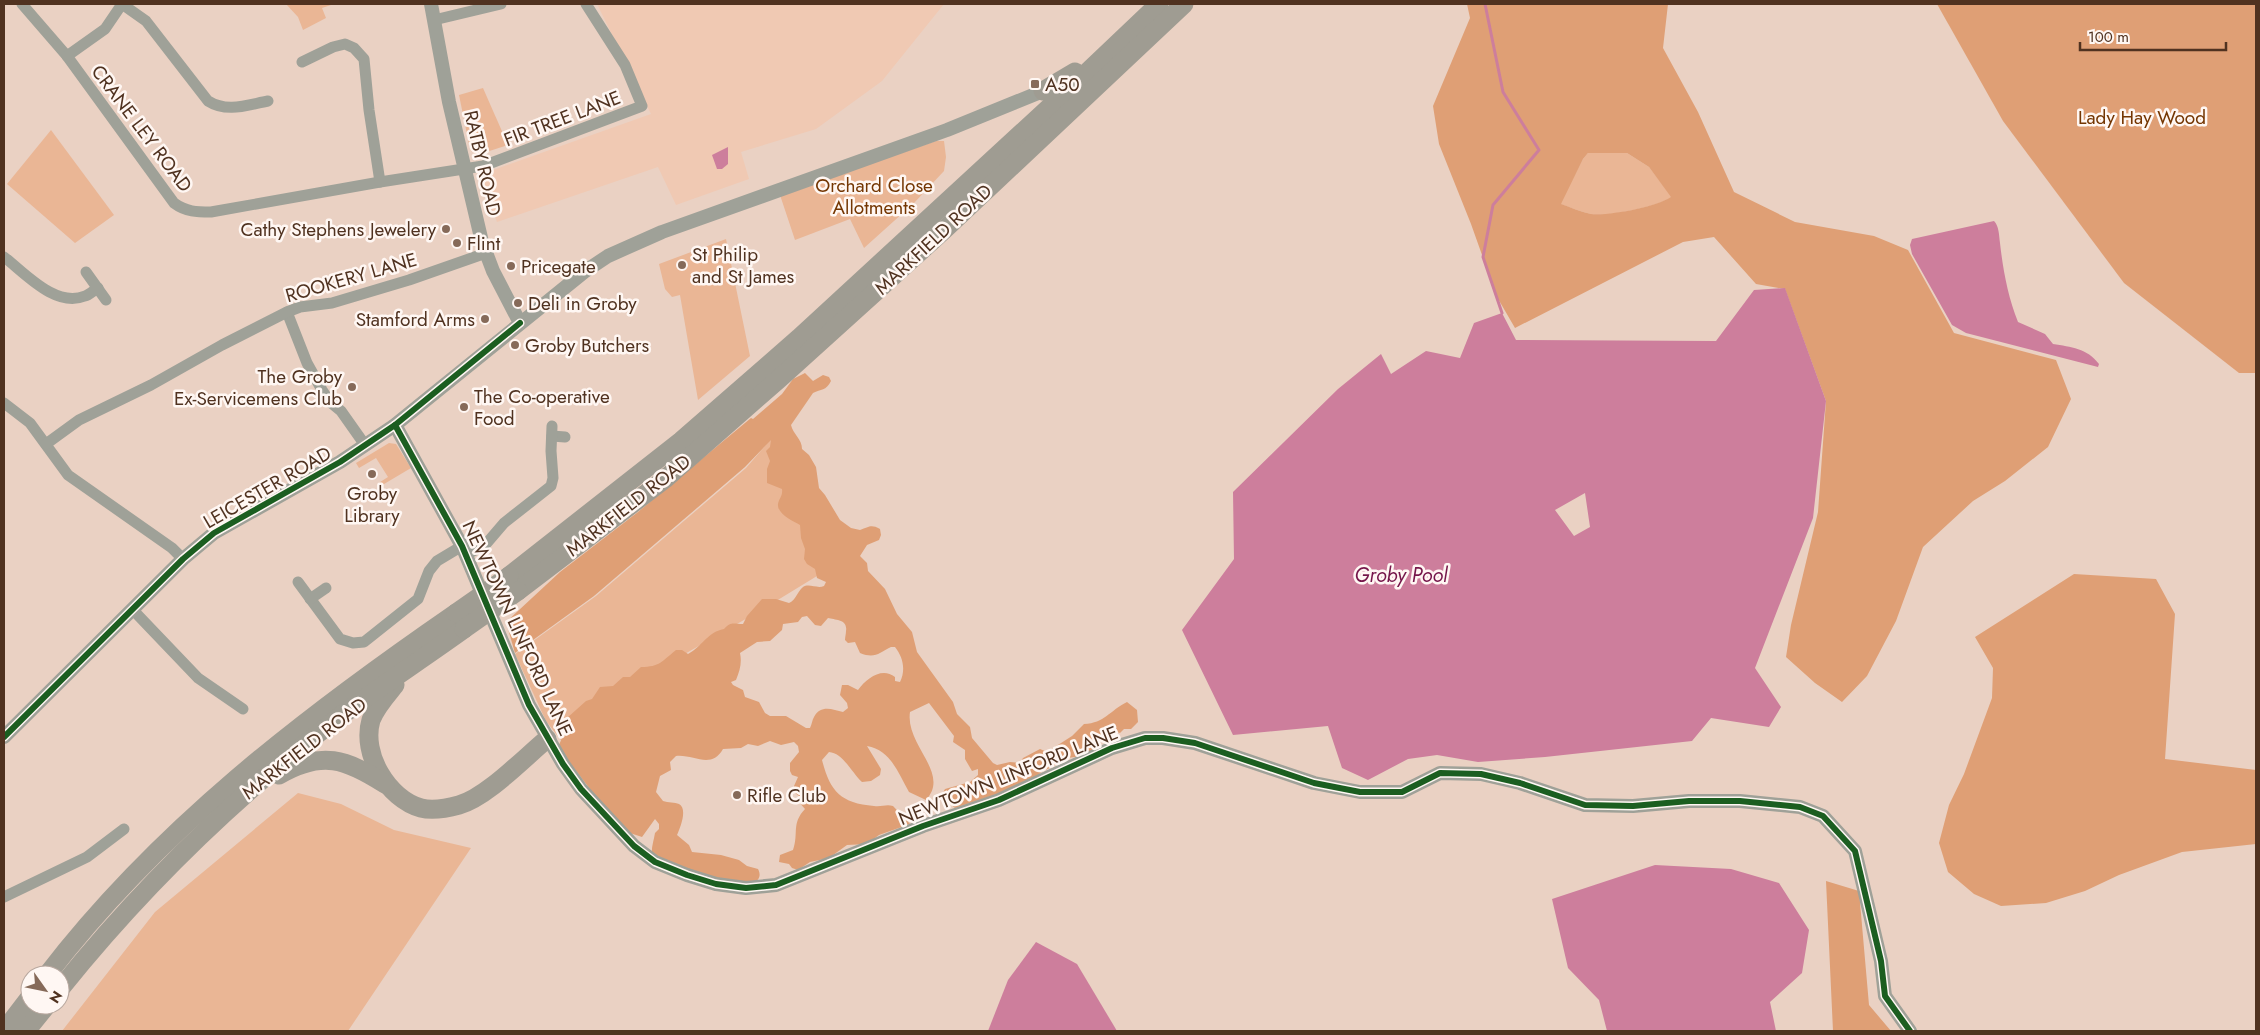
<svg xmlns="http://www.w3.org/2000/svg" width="2260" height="1035" viewBox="0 0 2260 1035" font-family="Jost,sans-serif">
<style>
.built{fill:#f0c9b3}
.green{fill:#eab695}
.forest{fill:#df9f75;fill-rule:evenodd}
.water{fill:#cd7e9c;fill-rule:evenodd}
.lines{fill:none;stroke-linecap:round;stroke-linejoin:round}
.stream{stroke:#cd7e9c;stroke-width:3}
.minor{stroke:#9fa198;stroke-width:11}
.tertiary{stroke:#9fa198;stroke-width:14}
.trunk{stroke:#9f9c92;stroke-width:19}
.trunk-bridge{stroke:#9f9c92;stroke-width:19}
.cycleway-casing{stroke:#fff7f3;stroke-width:9}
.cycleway{stroke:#1b5e20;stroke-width:6}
.poi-dot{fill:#866a59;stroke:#fff7f3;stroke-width:2}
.labels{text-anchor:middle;stroke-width:5;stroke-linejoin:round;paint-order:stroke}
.poi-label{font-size:19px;fill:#503220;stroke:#fff7f3;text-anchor:start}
.park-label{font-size:19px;fill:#743602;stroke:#fff7f3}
.street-label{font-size:19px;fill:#503220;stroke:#fff7f3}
.water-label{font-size:20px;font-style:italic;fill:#75154a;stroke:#fff7f3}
</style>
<rect width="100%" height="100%" fill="#ead1c3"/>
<!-- built -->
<polygon class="built" points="597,4 944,4 882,81 816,129 741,152 749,179 676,205 658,167 497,222 479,175 651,114"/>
<!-- green -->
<g class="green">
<polygon points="286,4 334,4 322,8 326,18 303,30 298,17"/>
<polygon points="483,88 508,145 477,155 471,151 469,144 459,95"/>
<polygon points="51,130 114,215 75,243 7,184"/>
<polygon points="936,141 944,141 946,157 944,171 914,203 864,248 850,219 795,240 780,195"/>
<path d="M1588 153H1627L1649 167 1672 197C1656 207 1608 217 1591 214 1581 212 1570 207 1560 204L1583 159Z"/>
<polygon points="726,239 750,356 698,400 680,295 672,297 665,289 659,264"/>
<polygon points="772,438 835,565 763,609 636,682 563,743 546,721 515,654 596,596 746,468"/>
<polygon points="389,443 396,444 411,468 379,487 377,484 388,477 376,458 359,468 356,463"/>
<polygon points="298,793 341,804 394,830 471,848 348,1031 62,1031 155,912"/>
</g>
<!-- forest -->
<g class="forest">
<path d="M1467 4H1668L1663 48 1698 112 1734 192 1795 222 1874 236 1908 250 1954 333 2056 360 2071 399 2048 447 2005 481 1973 501 1923 547 1896 621 1867 676 1842 702 1815 683 1786 657 1791 625 1818 512 1826 401 1785 289 1756 284 1714 237 1683 242 1515 328 1497 297 1471 224 1439 144 1433 106 1470 18ZM1588 153H1627L1649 167 1671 197C1656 207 1609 216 1591 214 1581 212 1570 207 1561 204L1583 159Z"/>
<polygon points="1937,4 2256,4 2256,373 2239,373 2124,283 2003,121"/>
<path d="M805 373 813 381 823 375 829 377 831 381C826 391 821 389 813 393L791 425C793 434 802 439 802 449L809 455 816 467 819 488 825 495 840 520 851 528 860 530C869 527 871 524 880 529L881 535 879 540 867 545 860 556 867 563 868 571 885 589 897 614 912 632 917 652 953 702 957 714 970 727 972 738 993 763 997 765 1010 762 1020 763 1023 758 1040 749 1047 752 1072 736 1084 724C1105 723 1109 711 1127 702L1137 710 1138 722 1131 729H1124L1120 733 1114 731 1108 732 1091 751 1082 756 1067 758 1052 767 1041 772 1035 779 1012 789 955 808 941 796 945 789 970 782 978 775V769L972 771 965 759V750L953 742 954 736 929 703 910 712C905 745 951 773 926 800L909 792C898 773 891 750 867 746L881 769 880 775 871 781 862 782C852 773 843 753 829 752L822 760C830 791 840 803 874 806 882 807 886 804 893 806L910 824 879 835 867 844 847 845 829 858 810 862 798 870 792 868 789 864 779 862 780 855 793 850C799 833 791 824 805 809L798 801 799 796 795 793 794 786 798 777 792 775 790 771V763L799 752 798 746 794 742 781 745 770 741 758 746 748 744 741 748 723 749C711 770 694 754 676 756L670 762 671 770 660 776 656 792 663 801C668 803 675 802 679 804 688 809 680 828 677 835L689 845 692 852 721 855 739 860 747 866 758 869C762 877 758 880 752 885 717 880 685 868 652 854 651 848 654 840 655 833L659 829V824L655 819 642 837 621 830 558 747 563 736V725L567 718 586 701 592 699 600 687 613 686 623 677H630L641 667C660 667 662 661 676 650H682L688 654C702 647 707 632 724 629 731 621 734 624 743 624L747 616 762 599H776L789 603C796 600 797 592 803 587 809 583 817 589 824 586L826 582 817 578 815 569 807 564 804 559 805 549 801 538 800 525C793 521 777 514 778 504 779 498 783 496 782 489L767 483V469L770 461 766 451 770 447 771 440 745 467 594 596 515 653 506 622 560 572 638 512 751 418 753 419 782 394 793 379ZM807 616 815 625 821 626 828 618C835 620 848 619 846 631 846 634 845 637 845 640L848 643 855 642 860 653C875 659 879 653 891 647H895C903 657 906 670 900 682L895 681V677C882 667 867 678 858 690L848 685H842L840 695 847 703 848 708 843 712C833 710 821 704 814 717 812 720 812 724 810 728H806L786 716H770L765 713 759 702 745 697 743 690 733 685 731 682 736 680C740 670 742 663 740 653L757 642 770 641 782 630 783 624 798 622 802 617Z"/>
<polygon points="2074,574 2156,579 2175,614 2165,759 2256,770 2256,844 2182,852 2119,875 2085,891 2046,903 2001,906 1974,894 1948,872 1939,843 1949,805 1964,774 1992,698 1993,668 1975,637"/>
<polygon points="1826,881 1859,891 1869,1005 1891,1031 1833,1031"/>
</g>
<!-- water -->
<g class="water">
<polygon points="728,147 728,164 722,169 717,169 712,155"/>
<path d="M1994 221C1999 226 1999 235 2000 243 2003 270 2008 297 2018 322L2045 334 2053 344C2071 347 2087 348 2099 364L2098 367 1966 333 1952 325 1912 254 1910 245 1912 239Z"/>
<path d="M1785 288 1826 401 1813 518 1755 668 1781 707 1769 727 1711 718 1692 741 1545 757 1478 762 1437 755 1408 759 1368 780 1342 768 1328 726 1233 735 1182 630 1234 559 1233 492 1338 389 1381 354 1391 374 1426 351 1460 358 1474 323 1502 313 1516 340 1716 341 1754 290ZM1585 493 1590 527 1574 536 1555 510Z"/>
<polygon points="1655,865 1731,869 1779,883 1809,930 1802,973 1770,1002 1776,1031 1607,1031 1599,1000 1568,968 1552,899"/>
<polygon points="1036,942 1077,964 1117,1031 988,1031 1008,980"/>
</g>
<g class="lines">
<!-- stream -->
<polyline class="stream" points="1485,4 1503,92 1539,150 1493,205 1483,257 1502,313"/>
<!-- minor -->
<g class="minor">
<path d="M22 4 67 56 174 203C186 212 197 212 211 212L380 182"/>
<path d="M122 4 146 21 208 101C227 113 247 105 268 101"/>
<polyline points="434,20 501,4"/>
<polyline points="67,56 105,29 122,4"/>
<polyline points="302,62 333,47 345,44 354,48 364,59 369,110 380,182 483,166 642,106 625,65 586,4"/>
<path d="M4 257C25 273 55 308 85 296 89 295 94 290 98 288"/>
<polyline points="86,272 106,300"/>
<polyline points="287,312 307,363 322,390 330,402 341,411 365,445"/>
<polyline points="4,403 30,423 68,475 172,548 183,559"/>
<polyline points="552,436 565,437"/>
<polyline points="46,444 79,420 151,385 222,345 287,312 300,307 332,303 409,280 486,253"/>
<polyline points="466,555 486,544 504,523 551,486 553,478 551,451 552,426"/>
<polyline points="298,582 340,639 353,643 364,642 418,599 429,571 437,561 462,546"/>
<polyline points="310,599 326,588"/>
<polyline points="133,610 198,678 243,709"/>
<polyline points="4,897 87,857 124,829"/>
</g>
<!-- tertiary -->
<g class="tertiary">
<polyline points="431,4 449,102 482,242 493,271 520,323"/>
<polyline points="395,425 462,546 529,705 563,764 581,789 634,846 655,862 687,875 716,884 746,888 776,885 923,826 999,800 1112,748 1145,738 1163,738 1195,743 1314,783 1360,792 1402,792 1440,773 1481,774 1520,783 1585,805 1633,806 1689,801 1740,801 1800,807 1823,816 1855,851 1881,961 1885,996 1910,1031"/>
<polyline points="4,737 183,559 214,533 340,462 395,425 584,272 608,256 662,232 947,130 1043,91"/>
</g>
<!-- trunk -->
<g class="trunk">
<polyline points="1043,91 1075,72"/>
<polyline points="509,576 681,441 799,338 1078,81 1159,4"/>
<polyline points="518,591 665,479 779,379 944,230 1184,4"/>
<path d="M395 685C386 696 376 707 371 720 361 754 388 799 421 808 433 811 448 808 459 805 487 797 524 758 547 739"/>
<path d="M279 775C322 750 346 759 385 784"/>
<path d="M47 975C159 829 305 717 456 613"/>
<path d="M60 989C142 887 230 801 334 721 376 689 421 660 464 629"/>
<polyline points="4,1031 30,997"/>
<polyline points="26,1031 47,1005"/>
</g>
<!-- trunk-bridge -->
<g class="trunk-bridge">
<polyline points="456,613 509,576"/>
<polyline points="464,629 518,591"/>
</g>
<defs>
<g id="cycleway">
<polyline points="395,425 462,546 529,705 563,764 581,789 634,846 655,862 687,875 716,884 746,888 776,885 923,826 999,800 1112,748 1145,738 1163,738 1195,743 1314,783 1360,792 1402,792 1440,773 1481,774 1520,783 1585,805 1633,806 1689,801 1740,801 1800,807 1823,816 1855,851 1881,961 1885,996 1910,1031"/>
<polyline points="4,737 183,559 214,533 340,462 395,425 520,323"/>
</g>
</defs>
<!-- cycleway casing -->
<use href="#cycleway" class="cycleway-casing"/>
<!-- cycleway -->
<use href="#cycleway" class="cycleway"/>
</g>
<!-- markers -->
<g class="poi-dot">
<rect x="1030" y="79" width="10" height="10" rx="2.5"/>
<circle cx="446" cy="229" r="5"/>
<circle cx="457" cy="243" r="5"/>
<circle cx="682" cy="265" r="5"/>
<circle cx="511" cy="266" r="5"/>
<circle cx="518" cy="303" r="5"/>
<circle cx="485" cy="319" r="5"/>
<circle cx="515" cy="345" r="5"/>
<circle cx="352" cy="387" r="5"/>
<circle cx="464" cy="407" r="5"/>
<circle cx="372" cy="474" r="5"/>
<circle cx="737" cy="795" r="5"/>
</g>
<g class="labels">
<!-- poi labels -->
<g class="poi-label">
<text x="1045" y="91">A50</text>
<text x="436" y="236" text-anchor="end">Cathy Stephens Jewelery</text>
<text x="467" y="250">Flint</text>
<text x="692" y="261">St Philip<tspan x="692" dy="22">and St James</tspan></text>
<text x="521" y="273">Pricegate</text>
<text x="528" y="310">Deli in Groby</text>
<text x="475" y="326" text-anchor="end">Stamford Arms</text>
<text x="525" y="352">Groby Butchers</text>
<text x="342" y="383" text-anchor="end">The Groby<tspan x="342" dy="22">Ex-Servicemens Club</tspan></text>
<text x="474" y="403">The Co-operative<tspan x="474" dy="22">Food</tspan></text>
<text x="372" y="500" text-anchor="middle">Groby<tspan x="372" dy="22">Library</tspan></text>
<text x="747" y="802">Rifle Club</text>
</g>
<!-- park labels -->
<g class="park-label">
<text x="2142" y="124">Lady Hay Wood</text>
<text x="874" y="192">Orchard Close<tspan x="874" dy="22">Allotments</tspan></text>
</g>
<!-- street labels -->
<g class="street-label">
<text transform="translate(562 118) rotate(-21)" y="7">FIR TREE LANE</text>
<text transform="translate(142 128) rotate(53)" y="7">CRANE LEY ROAD</text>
<text transform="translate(483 163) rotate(77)" y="7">RATBY ROAD</text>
<text transform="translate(933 239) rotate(-43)" y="7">MARKFIELD ROAD</text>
<text transform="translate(351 277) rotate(-16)" y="7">ROOKERY LANE</text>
<text transform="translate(267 487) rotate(-30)" y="7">LEICESTER ROAD</text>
<text transform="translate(628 505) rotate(-38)" y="7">MARKFIELD ROAD</text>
<text transform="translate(518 628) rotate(65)" y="7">NEWTOWN LINFORD LANE</text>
<text transform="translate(304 748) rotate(-38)" y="7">MARKFIELD ROAD</text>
<text transform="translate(1008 775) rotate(-22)" y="7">NEWTOWN LINFORD LANE</text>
</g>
<!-- water labels -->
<g class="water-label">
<text x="1401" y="582">Groby Pool</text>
</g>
</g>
<!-- border -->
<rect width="2260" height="1035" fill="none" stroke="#503220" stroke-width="10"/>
<!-- north arrow -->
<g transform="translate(45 990) rotate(123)"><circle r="24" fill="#fff7f3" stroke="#b9a89f"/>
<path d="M0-4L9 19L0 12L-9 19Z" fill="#866a59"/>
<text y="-8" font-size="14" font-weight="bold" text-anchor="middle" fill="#503220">N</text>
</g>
<!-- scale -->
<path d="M2080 42v8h146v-8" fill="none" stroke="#503220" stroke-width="2.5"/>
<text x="2088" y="42" font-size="15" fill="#503220" stroke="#fff7f3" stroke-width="4" paint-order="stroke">100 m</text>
</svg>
